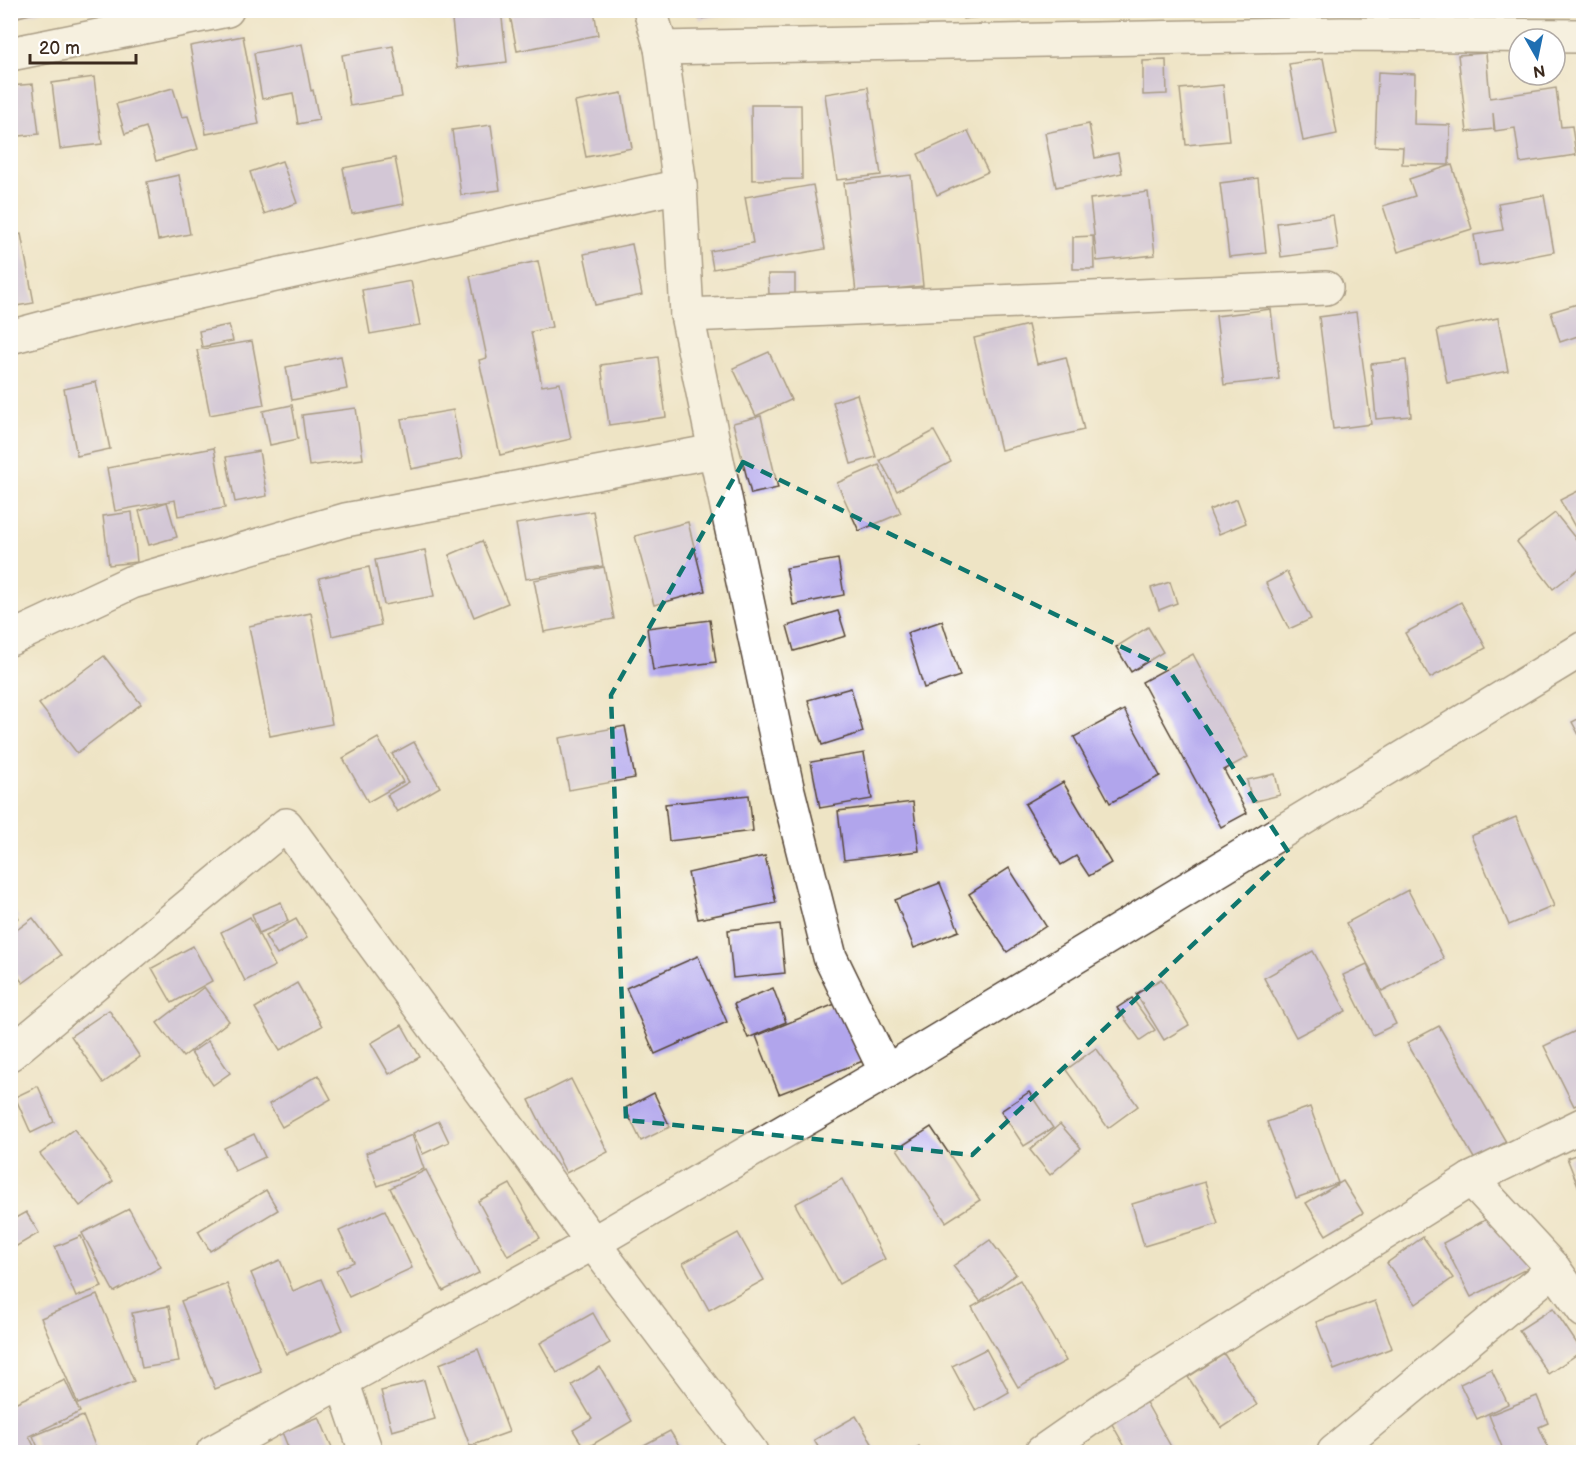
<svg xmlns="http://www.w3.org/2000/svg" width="1594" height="1463" viewBox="0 0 1594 1463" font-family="'Balsamiq Sans',sans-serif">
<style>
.building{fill:#b1a5ec}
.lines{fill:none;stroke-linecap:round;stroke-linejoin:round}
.street-casing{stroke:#564637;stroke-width:36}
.street{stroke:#fff;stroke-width:33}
.marked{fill:none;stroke:#0f766e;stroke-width:4.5;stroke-dasharray:12 8;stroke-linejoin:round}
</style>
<rect width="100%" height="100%" fill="#fff"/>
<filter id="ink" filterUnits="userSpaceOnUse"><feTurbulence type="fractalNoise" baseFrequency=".0167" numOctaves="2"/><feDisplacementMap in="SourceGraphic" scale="12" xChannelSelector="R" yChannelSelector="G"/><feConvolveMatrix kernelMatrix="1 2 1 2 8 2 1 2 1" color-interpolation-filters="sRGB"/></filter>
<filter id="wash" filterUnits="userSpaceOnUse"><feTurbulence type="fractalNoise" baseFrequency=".008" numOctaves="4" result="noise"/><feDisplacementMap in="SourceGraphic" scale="24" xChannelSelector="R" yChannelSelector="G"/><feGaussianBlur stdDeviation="1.35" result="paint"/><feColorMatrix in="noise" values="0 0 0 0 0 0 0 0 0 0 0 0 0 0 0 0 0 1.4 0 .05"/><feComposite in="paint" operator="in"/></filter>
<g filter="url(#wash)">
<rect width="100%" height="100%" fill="#eee4c5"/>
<g id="blocks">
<!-- building -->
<g class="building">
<polygon points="10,10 41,10 42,11 10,19"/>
<polygon points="451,10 501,10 507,62 457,68"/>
<polygon points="509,10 594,10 598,35 517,51"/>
<polygon points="698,10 739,10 739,12 699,19"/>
<polygon points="962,10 1019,10 1019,13 963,19"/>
<polygon points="243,36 259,124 206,134 190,46"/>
<polygon points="302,44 311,91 313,90 319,120 298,124 293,93 262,99 254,53"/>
<polygon points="393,46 402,97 350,106 342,55"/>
<polygon points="1486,53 1490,98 1556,88 1561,127 1572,126 1576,155 1520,163 1515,128 1495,131 1493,113 1494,129 1467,132 1458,55"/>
<polygon points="1323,58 1337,134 1303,141 1289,64"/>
<polygon points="1166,60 1167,94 1143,95 1143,61"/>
<polygon points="1378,72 1415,74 1414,124 1450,125 1449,165 1402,164 1403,147 1375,146"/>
<polygon points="94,77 102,144 60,149 52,83"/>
<polygon points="33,84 39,134 10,137 10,86"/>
<polygon points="1223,85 1229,141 1186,145 1180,89"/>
<polygon points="868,87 881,175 837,180 825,94"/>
<polygon points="173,88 182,117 188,116 198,149 156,161 146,127 125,134 116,104"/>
<polygon points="622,93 632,148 586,157 575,102"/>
<polygon points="751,105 801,105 802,179 752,180"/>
<polygon points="1089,124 1095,158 1118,153 1122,173 1056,187 1045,133"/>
<polygon points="491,125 500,190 461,195 452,130"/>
<polygon points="968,131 988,172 937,195 918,154"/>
<polygon points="395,158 404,204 352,214 343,168"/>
<polygon points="282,161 297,203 264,214 250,172"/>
<polygon points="1452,165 1472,229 1398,252 1383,206 1415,196 1409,179"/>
<polygon points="179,175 190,234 158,240 147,182"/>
<polygon points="911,175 923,286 856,293 844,183"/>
<polygon points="1258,178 1266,253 1229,257 1220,183"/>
<polygon points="813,185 825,249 713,269 710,251 753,243 745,197"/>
<polygon points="1148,192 1155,255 1097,261 1090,199"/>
<polygon points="1544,195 1554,252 1479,266 1474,235 1503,230 1498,203"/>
<polygon points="1333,215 1338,249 1281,257 1277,223"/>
<polygon points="21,234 34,303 10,307 10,236"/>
<polygon points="1093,236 1094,269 1073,269 1073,237"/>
<polygon points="632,244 642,295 595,305 584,254"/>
<polygon points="538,261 552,327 531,332 542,386 560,383 571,439 500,455 479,360 487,358 470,276"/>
<polygon points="768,274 795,274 795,294 769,294"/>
<polygon points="411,281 420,325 370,334 362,290"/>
<polygon points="1584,302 1584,334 1560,342 1551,312"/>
<polygon points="1271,309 1279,379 1224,385 1216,316"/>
<polygon points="1356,312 1371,424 1333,429 1319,317"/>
<polygon points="1498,318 1508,371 1447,383 1437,330"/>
<polygon points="229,325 233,341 202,347 199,331"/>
<polygon points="1028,325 1037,364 1066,357 1084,430 1001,450 974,338"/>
<polygon points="252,341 264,405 210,415 197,350"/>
<polygon points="769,352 791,400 756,416 733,368"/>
<polygon points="341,356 347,389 292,400 286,367"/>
<polygon points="658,357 666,417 609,425 601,365"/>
<polygon points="1406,360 1411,416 1376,419 1371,364"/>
<polygon points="96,382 110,449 77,456 64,389"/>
<polygon points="857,394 876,457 851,464 833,402"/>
<polygon points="292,405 298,439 270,445 263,411"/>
<polygon points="356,408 363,459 309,466 302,415"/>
<polygon points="453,410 462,459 411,469 401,419"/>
<polygon points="761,416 778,488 751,494 733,423"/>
<polygon points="934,431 951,462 897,491 880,460"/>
<polygon points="214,448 225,508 178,516 175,500 115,511 107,468"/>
<polygon points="259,451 267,496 235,502 226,457"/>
<polygon points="879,465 901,513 859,531 837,483"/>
<polygon points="1584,488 1584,543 1560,500"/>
<polygon points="1237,499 1246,523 1219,534 1209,510"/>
<polygon points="167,502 177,537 149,545 139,511"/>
<polygon points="593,511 603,566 526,579 516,524"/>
<polygon points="132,512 137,562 109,565 103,516"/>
<polygon points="1555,513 1584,549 1584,565 1553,589 1517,542"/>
<polygon points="688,522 705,591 654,605 635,536"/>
<polygon points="482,541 508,603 474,617 449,555"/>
<polygon points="425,550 434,596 384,605 375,560"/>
<polygon points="838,559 844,595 793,605 786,568"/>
<polygon points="369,567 381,625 332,636 319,578"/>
<polygon points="604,567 614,619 544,632 534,580"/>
<polygon points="1287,572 1311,619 1289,629 1266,583"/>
<polygon points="1170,582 1177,603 1159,610 1151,588"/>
<polygon points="1461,602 1486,648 1430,678 1405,633"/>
<polygon points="838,611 846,636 794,651 787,626"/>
<polygon points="311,613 332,724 270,736 249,626"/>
<polygon points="710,620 716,662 653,670 647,628"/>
<polygon points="942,621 960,676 924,688 907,633"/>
<polygon points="1148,627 1163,652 1131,672 1116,647"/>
<polygon points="1193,654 1248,757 1224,770 1247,813 1221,827 1142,682"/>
<polygon points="104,656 141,704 77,753 39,704"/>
<polygon points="851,688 863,732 822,745 808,700"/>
<polygon points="1124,710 1160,776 1110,803 1074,737"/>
<polygon points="1584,716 1584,744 1572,722"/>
<polygon points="625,726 635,778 569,790 559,738"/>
<polygon points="378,738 403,782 368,802 343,758"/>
<polygon points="414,742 440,787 397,812 387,795 409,782 392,754"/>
<polygon points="864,753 872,799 820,808 811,762"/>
<polygon points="1275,774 1280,795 1252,802 1247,780"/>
<polygon points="1063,782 1111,863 1089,876 1076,856 1061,865 1025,804"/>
<polygon points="749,795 753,831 669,841 665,804"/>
<polygon points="913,802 919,851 844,860 838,811"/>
<polygon points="1516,817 1554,906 1509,925 1471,836"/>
<polygon points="765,856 776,903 698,919 688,873"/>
<polygon points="1009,868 1046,926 1007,952 969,894"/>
<polygon points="940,883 959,931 914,948 895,900"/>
<polygon points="1408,890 1444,959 1382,991 1346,923"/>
<polygon points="281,902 288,921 259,933 252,914"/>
<polygon points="10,904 19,918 10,922"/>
<polygon points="250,917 275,966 245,981 221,932"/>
<polygon points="33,918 61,955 23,983 10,967 10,935"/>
<polygon points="296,919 307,938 277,955 265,936"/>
<polygon points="780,924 785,973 733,978 728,930"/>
<polygon points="193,946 212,981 172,1003 152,968"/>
<polygon points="1313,951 1346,1011 1296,1037 1264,978"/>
<polygon points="698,956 727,1022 655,1054 626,988"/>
<polygon points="1367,964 1396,1024 1373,1035 1343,975"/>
<polygon points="1161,979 1189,1025 1164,1040 1136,994"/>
<polygon points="297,983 322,1026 280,1050 255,1008"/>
<polygon points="204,987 229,1021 183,1057 157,1023"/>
<polygon points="773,988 786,1022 748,1038 734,1004"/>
<polygon points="1132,998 1155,1030 1140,1040 1117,1008"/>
<polygon points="840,1002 863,1061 779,1094 756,1036"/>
<polygon points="109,1010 140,1057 103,1083 71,1036"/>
<polygon points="402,1025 420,1057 389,1074 371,1043"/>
<polygon points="1439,1026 1506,1142 1475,1160 1407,1043"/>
<polygon points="1584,1027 1584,1102 1574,1106 1544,1046"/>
<polygon points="208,1041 230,1073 213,1085 191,1053"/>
<polygon points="1096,1048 1138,1106 1108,1128 1066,1070"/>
<polygon points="318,1075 331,1099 282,1127 269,1104"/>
<polygon points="571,1079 608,1152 566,1173 529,1100"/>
<polygon points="38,1086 54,1122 31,1133 15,1097"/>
<polygon points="1029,1092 1053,1128 1024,1146 1001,1111"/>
<polygon points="654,1093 670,1127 641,1141 625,1108"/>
<polygon points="1310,1107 1338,1183 1296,1198 1267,1122"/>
<polygon points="439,1121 449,1142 423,1154 413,1133"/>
<polygon points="1060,1124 1081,1148 1050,1175 1030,1150"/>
<polygon points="931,1127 980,1200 946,1222 897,1149"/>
<polygon points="74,1129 113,1181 80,1206 40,1154"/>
<polygon points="254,1134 265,1157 235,1171 224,1148"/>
<polygon points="412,1135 424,1169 378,1186 366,1153"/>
<polygon points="1584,1152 1584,1186 1579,1188 1567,1158"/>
<polygon points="426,1170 479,1273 443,1291 390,1188"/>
<polygon points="842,1179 885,1259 839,1284 795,1204"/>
<polygon points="1343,1181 1363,1213 1326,1235 1306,1203"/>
<polygon points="1205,1182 1218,1224 1144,1246 1132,1204"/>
<polygon points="510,1184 540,1238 508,1256 478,1201"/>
<polygon points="266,1190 278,1210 210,1251 198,1231"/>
<polygon points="129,1209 161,1267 114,1292 82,1233"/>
<polygon points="385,1210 412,1268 349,1297 336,1270 354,1262 339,1231"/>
<polygon points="26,1212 39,1233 10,1250 10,1221"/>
<polygon points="1496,1214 1534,1265 1471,1297 1443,1243"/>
<polygon points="738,1233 764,1280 709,1310 683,1263"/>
<polygon points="81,1236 102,1287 76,1297 55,1247"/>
<polygon points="1423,1237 1453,1278 1416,1304 1387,1263"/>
<polygon points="990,1240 1016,1274 980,1301 953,1266"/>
<polygon points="280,1260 293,1291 321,1279 343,1330 286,1354 251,1273"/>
<polygon points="1020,1280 1066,1361 1018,1387 972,1307"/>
<polygon points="227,1284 261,1371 215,1389 181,1301"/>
<polygon points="97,1295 134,1381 78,1404 41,1318"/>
<polygon points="1375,1301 1392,1348 1334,1370 1316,1322"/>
<polygon points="169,1306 179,1362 142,1368 132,1313"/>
<polygon points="1553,1308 1582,1351 1548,1374 1519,1330"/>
<polygon points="593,1313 610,1343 557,1373 540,1343"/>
<polygon points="478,1349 509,1432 470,1446 439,1364"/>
<polygon points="986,1349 1009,1392 976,1411 952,1366"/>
<polygon points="1224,1354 1257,1405 1222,1428 1188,1377"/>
<polygon points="600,1367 632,1421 585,1449 573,1430 592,1419 572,1385"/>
<polygon points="1491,1369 1508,1404 1477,1419 1460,1384"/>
<polygon points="65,1380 80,1412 29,1436 37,1452 10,1452 10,1405"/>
<polygon points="424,1380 435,1419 392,1431 381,1391"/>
<polygon points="1537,1396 1548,1423 1539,1427 1550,1452 1504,1452 1489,1415"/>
<polygon points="1143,1397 1174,1452 1128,1452 1108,1417"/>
<polygon points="83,1416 96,1448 86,1452 40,1452 33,1436"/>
<polygon points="856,1416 877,1452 821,1452 814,1440"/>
<polygon points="319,1417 334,1452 290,1452 282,1432"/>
<polygon points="670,1431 683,1452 631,1452"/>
<polygon points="477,1446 479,1452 457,1452"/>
<polygon points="919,1446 923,1452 909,1452"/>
</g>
</g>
</g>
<g filter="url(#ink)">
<use href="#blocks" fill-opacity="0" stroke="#564637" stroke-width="1.5"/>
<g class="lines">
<defs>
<g id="street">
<polyline points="650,10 661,48 680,186 687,315 715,451 787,787 830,957 886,1072"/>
<polyline points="661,48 1342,34 1584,36"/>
<polyline points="10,54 227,10"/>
<polyline points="687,315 1326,288"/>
<polyline points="10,337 81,318 680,186"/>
<polyline points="10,639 132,582 345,520 715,451"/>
<polyline points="10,1054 286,825 593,1243 751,1452"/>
<polyline points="1471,1179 1554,1269 1584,1311"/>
<polyline points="342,1381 366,1452"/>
<polyline points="213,1452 593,1243 886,1072 1584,648"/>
<polyline points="1042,1452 1108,1406 1471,1179 1584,1124"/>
<polyline points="1334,1452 1554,1269"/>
</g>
</defs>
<!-- street casing -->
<use href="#street" class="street-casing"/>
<!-- street -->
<use href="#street" class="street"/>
</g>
</g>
<!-- marked area -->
<path d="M0 0H1594V1463H0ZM743 462 1169 670 1289 853 972 1155 626 1120 611 695Z" fill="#eee4c5" fill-opacity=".55" fill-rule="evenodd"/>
<path class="marked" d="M743 462 1169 670 1289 853 972 1155 626 1120 611 695Z"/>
<!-- margin -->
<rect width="1594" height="1463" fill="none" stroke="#fff" stroke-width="36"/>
<!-- north arrow -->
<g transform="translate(1537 57) rotate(171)"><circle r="28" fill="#ffffff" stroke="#b1aaa5" stroke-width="1.5"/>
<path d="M0-4.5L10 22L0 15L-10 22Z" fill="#1f6fb2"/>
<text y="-9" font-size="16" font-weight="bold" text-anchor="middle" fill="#3b2a1e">N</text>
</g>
<!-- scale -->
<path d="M30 54v9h106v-9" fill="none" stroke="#3b2a1e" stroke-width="3"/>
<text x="39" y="54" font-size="18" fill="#3b2a1e" stroke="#ffffff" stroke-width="4.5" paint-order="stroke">20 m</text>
</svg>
